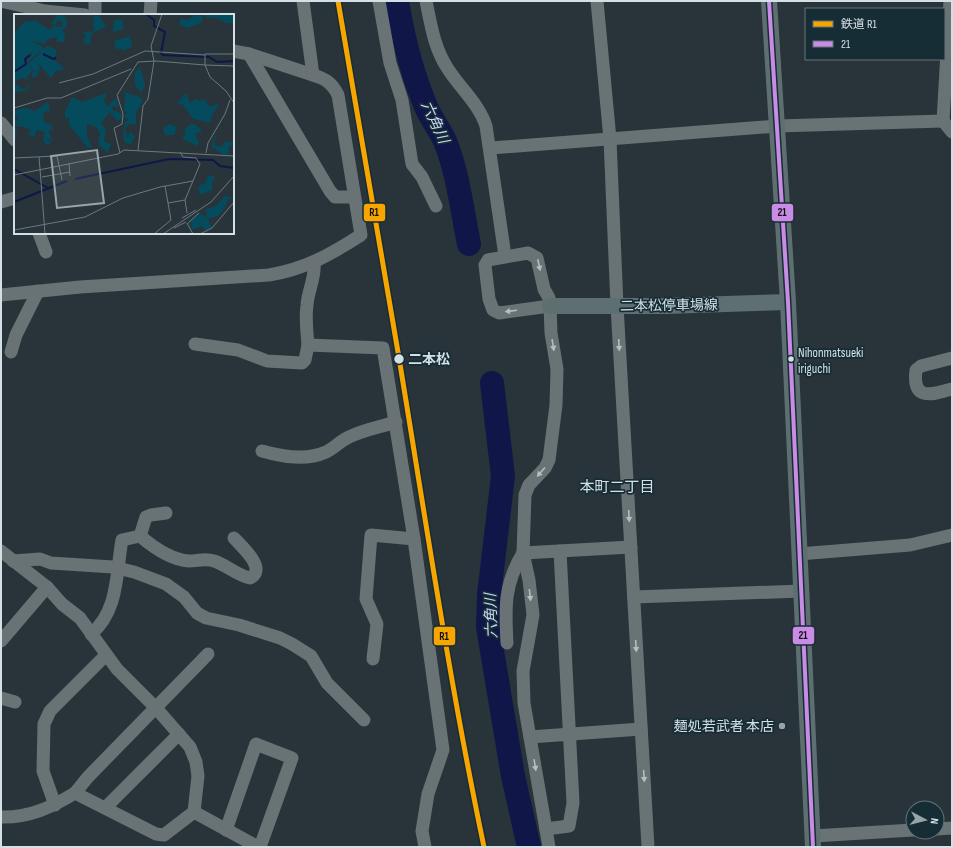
<svg xmlns="http://www.w3.org/2000/svg" width="953" height="848" viewBox="0 0 953 848" font-family="'Sofia Sans Condensed','Noto Sans JP',sans-serif">
<style>
.lines{fill:none;stroke-linecap:round;stroke-linejoin:round}
.river{stroke:#101748;stroke-width:24}
.minor{stroke:#697275;stroke-width:13}
.major{stroke:#5e6f72;stroke-width:16}
.bus-1-casing{stroke:#172d35;stroke-width:7}
.bus-1{stroke:#ca8be6;stroke-width:4}
.rail-1-casing{stroke:#172d35;stroke-width:8}
.rail-1{stroke:#f7a600;stroke-width:5}
.oneway{fill:#b3bfc3}
.stop-dot{fill:#d3e0e5;stroke:#172d35;stroke-width:1.5}
.poi-dot{fill:#97a4a9;stroke:#172d35;stroke-width:1.5}
.labels{text-anchor:middle;stroke-width:3.5;stroke-linejoin:round;paint-order:stroke}
.bus-label{font-size:13px;fill:#d3e0e5;stroke:#172d35;text-anchor:start}
.street-label{font-size:14px;fill:#d3e0e5;stroke:#172d35}
.stop-label{font-size:14px;font-weight:bold;fill:#d3e0e5;stroke:#172d35;text-anchor:start}
.poi-label{font-size:14px;fill:#d3e0e5;stroke:#172d35;text-anchor:end}
.water-label{font-size:15px;font-style:italic;fill:#cad5f9;stroke:#172d35}
.neighbourhood-label{font-size:15px;fill:#d3e0e5;stroke:#172d35}
.inset-river{fill:none;stroke:#101748;stroke-width:2}
.inset-road{fill:none;stroke:#6c797e;stroke-width:1}
.view{fill:#97a4a9;fill-opacity:0.15;stroke:#97a4a9;stroke-width:2}
.inset-edge{fill:none;stroke:#d3e0e5;stroke-width:2}
.line-badge{stroke:#172d35;stroke-width:1.5}
.pale-badge-label{font-size:11px;text-anchor:middle;font-weight:bold;fill:#111}
</style>
<rect width="100%" height="100%" fill="#283439"/>
<g class="lines">
<!-- river -->
<g class="river">
<path d="M397 1C403 38 412 74 427 109 432 120 440 130 445 141 458 173 462 210 469 244"/>
<polyline points="492,383 503,476 489,595 488,627 513,776 529,847"/>
</g>
<!-- minor -->
<g class="minor">
<polyline points="1,1 45,11 85,15"/>
<polyline points="379,1 390,63 402,100 412,164 422,177 436,206"/>
<path d="M426 1C431 25 434 48 448 69 460 88 479 104 486 126L505 256"/>
<polyline points="597,1 610,139 617,306 648,847"/>
<polyline points="95,15 95,1"/>
<polyline points="150,15 151,1"/>
<polyline points="233,51 249,54 313,75"/>
<polyline points="249,54 330,191 335,197 354,197"/>
<polyline points="943,121 952,132"/>
<polyline points="1,123 15,140"/>
<polyline points="491,148 778,126 943,121 950,1"/>
<polyline points="1,202 15,198"/>
<polyline points="39,233 46,252"/>
<path d="M314 262C316 277 308 290 307 305 305 319 307 332 308 345L383 348 414 539 443 750 428 794 422 831 425 847"/>
<path d="M1 295 80 287 269 275C305 269 330 255 361 235L338 95C332 83 326 79 313 75L303 1"/>
<polyline points="195,344 238,350 267,361 302,363 305,360 308,345"/>
<polyline points="11,352 16,335 38,291"/>
<path d="M952 358 921 366 916 370C912 401 931 395 952 389"/>
<path d="M262 451C283 457 306 461 326 452 333 449 340 441 349 437 363 430 380 427 396 422"/>
<polyline points="140,536 146,517 151,515 166,513"/>
<path d="M1 551 47 587 62 604 80 618 117 669 156 708 190 747 196 762 198 776 194 812 164 835 156 834 75 793C52 807 29 818 1 817"/>
<polyline points="799,554 910,545 952,535"/>
<polyline points="13,561 40,559 51,563 113,567 134,572 166,584 184,597 197,613 206,618 239,625 280,638 292,644 311,656 327,683 364,720"/>
<polyline points="634,597 801,591"/>
<path d="M91 634C119 611 116 572 122 540L140 536C153 547 171 560 189 561 197 561 206 558 214 561 227 565 236 575 250 578 268 569 241 546 234 538"/>
<polyline points="1,641 47,587"/>
<path d="M507 643C505 608 504 584 523 553L631 547"/>
<polyline points="373,659 377,624 366,599 371,535 414,539"/>
<polyline points="1,698 15,702"/>
<polyline points="530,737 641,729"/>
<polyline points="75,793 88,777 208,654"/>
<polyline points="55,805 43,771 44,724 50,711 106,655"/>
<polyline points="105,808 179,734"/>
<polyline points="194,812 258,847"/>
<polyline points="546,829 569,826 573,803 560,551"/>
<polyline points="937,829 952,828"/>
<polyline points="226,830 256,744 292,758 260,847"/>
<polyline points="813,836 913,830"/>
<polyline points="549,847 524,703 523,671 533,615 529,580 523,553 525,495 529,485 545,468 549,460 556,405 557,369 551,333 550,306 549,298 544,289 537,258 528,253 488,260 485,265 489,299 493,310 499,313 550,306"/>
</g>
<!-- major -->
<g class="major">
<polyline points="769,1 788,302 813,847"/>
<polyline points="550,306 665,306 788,302"/>
</g>
<defs>
<polyline id="bus-1" points="769,1 788,302 813,847"/>
</defs>
<!-- bus-1 casing -->
<use href="#bus-1" class="bus-1-casing"/>
<!-- bus-1 -->
<use href="#bus-1" class="bus-1"/>
<defs>
<path id="rail-1" d="M338 1C358 120 379 239 399 358 426 522 450 685 484 847"/>
</defs>
<!-- rail-1 casing -->
<use href="#rail-1" class="rail-1-casing"/>
<!-- rail-1 -->
<use href="#rail-1" class="rail-1"/>
</g>
<!-- one-way arrows -->
<defs><path id="oneway-solid" d="M-6-.8H1V-3.2L6.5 0L1 3.2V.8H-6Z"/></defs>
<g class="oneway">
<use href="#oneway-solid" transform="translate(539 265) rotate(78)"/>
<use href="#oneway-solid" transform="translate(511 311) rotate(173)"/>
<use href="#oneway-solid" transform="translate(553 345) rotate(81)"/>
<use href="#oneway-solid" transform="translate(619 345) rotate(87)"/>
<use href="#oneway-solid" transform="translate(541 472) rotate(131)"/>
<use href="#oneway-solid" transform="translate(629 516) rotate(87)"/>
<use href="#oneway-solid" transform="translate(530 595) rotate(84)"/>
<use href="#oneway-solid" transform="translate(636 646) rotate(87)"/>
<use href="#oneway-solid" transform="translate(535 765) rotate(81)"/>
<use href="#oneway-solid" transform="translate(644 776) rotate(86)"/>
</g>
<!-- markers -->
<g class="stop-dot">
<circle cx="399" cy="359" r="5.5"/>
<circle cx="791" cy="359" r="3.5"/>
</g>
<circle class="poi-dot" cx="782" cy="726" r="4"/>
<g class="labels">
<!-- bus labels -->
<g class="bus-label">
<text x="798" y="357">Nihonmatsueki<tspan x="798" dy="16">iriguchi</tspan></text>
</g>
<!-- street labels -->
<g class="street-label">
<text transform="translate(669 305) rotate(-1)" y="5">二本松停車場線</text>
</g>
<!-- stop labels -->
<g class="stop-label">
<text x="408" y="364">二本松</text>
</g>
<!-- poi labels -->
<g class="poi-label">
<text x="774" y="731">麺処若武者 本店</text>
</g>
<!-- water labels -->
<g class="water-label">
<text transform="translate(435 122) rotate(65)" y="5">六角川</text>
<text transform="translate(491 616) rotate(-92)" y="5">六角川</text>
</g>
<!-- neighbourhood labels -->
<g class="neighbourhood-label">
<text x="617" y="492">本町二丁目</text>
</g>
</g>
<!-- overview -->
<g transform="translate(14 14)">
<rect width="220" height="220" fill="#283439"/>
<path d="M44 0 52 4 53 12 48 17 51 19 50 28H43V23L34 25 30 30 15 26 29 33 27 36 34 32 42 36 43 39 39 45 51 55 42 57 37 64 24 49 26 55 22 63H18L17 61 20 57 15 49 24 41 27 36 14 48 13 46 18 41 16 38 12 46 19 56 13 63 15 66 7 64 0 68 10 76 16 70V73L11 77 0 78V23L2 17 10 8 17 7H23L35 16 40 12 49 13 47 6 42 8V11L37 10ZM189 0H220L219 9H212L203 4H193ZM85 1 92 13 80 18 76 23 77 29 72 31 69 27 72 21 68 18 80 17 79 3ZM182 1 189 2 187 9 174 14 165 10 167 6 164 3 173 6ZM108 5 110 15 99 18 100 6ZM116 22 118 33 108 37 106 34 102 36 100 27ZM126 53 131 71 127 79 121 71V58ZM111 78 126 83 129 87 122 98V110H115L111 114 114 125 115 117 121 123 117 130 111 129 109 120 111 108 115 106 110 103 113 98 110 97ZM93 79 90 87 93 93 102 84 105 93 98 92 99 96 108 100 107 105 103 107 96 98 87 109 92 116 90 127 97 130 94 139 84 130 86 119 82 113 73 110V123L78 133 74 134 55 111V104H51V98L58 83 68 88ZM172 79 176 89 182 85 186 87 190 85 195 92 205 90 197 103V109L179 105 169 91 163 89ZM34 88 36 97 30 98 29 102 30 108 38 111 39 117 36 115 35 119 39 127 33 124 37 129 32 131 29 126 31 118 23 116 20 123 12 120 17 118 15 115 7 112 1 113 3 119 1 127 0 106 6 107 0 99 2 96 12 94 21 97ZM156 110 163 113 160 121H151L149 114ZM177 110H181L188 117 181 120 185 129 184 132 168 125 172 119 170 115ZM203 117 200 131 207 133 211 128H220V131L214 133 215 140 210 141 197 132ZM194 161 202 163 198 167V176L186 181 184 173 192 168ZM211 182 219 183 213 186 211 194 204 202 194 205 198 214 192 216 187 212 178 216 176 207 186 199 193 204 192 195 202 192Z" fill="#054b5e"/>
<path class="inset-river" d="M132 0 140 6V12L151 18 147 39 149 41 195 43 203 48 220 47M29 40 39 45 42 44M0 58 12 50 11 45 16 41M0 155 34 174M61 165 155 145 199 146 206 152 220 154M0 188 53 167"/>
<path class="inset-road" d="M140 47 137 32 148 0M220 52 191 51 196 63 212 77 220 89M45 69 79 60 131 37 191 41M0 94 33 84H47L117 55M124 136 129 92 134 85 140 47M166 138 169 143 182 144 186 150 171 186 173 199M106 139 100 114 108 110 109 100 103 81 124 48 142 47 191 51V40H220M192 139 194 129 211 100 216 86M25 143 26 155M0 144 43 142 48 166M55 149 56 162M26 155 31 220M0 161 104 140 110 136 220 142M28 163 56 158M154 189 171 186M168 204 182 196M173 209 179 220M173 210 185 199M160 214 172 208M0 216 71 203 109 184 146 173 179 167M140 220 157 206 151 172M149 220 197 188 220 162M186 220 198 214 220 188"/>
<path class="view" d="M83 136 90 189 43 194 37 142Z"/>
<rect width="220" height="220" class="inset-edge"/>
</g>
<g class="line-badge">
<rect x="771" y="203" width="23" height="19" rx="4" fill="#ca8be6"/>
<rect x="363" y="203" width="23" height="19" rx="4" fill="#f7a600"/>
<rect x="792" y="626" width="23" height="19" rx="4" fill="#ca8be6"/>
<rect x="433" y="626" width="23" height="20" rx="4" fill="#f7a600"/>
</g>
<g class="pale-badge-label">
<text x="782" y="216">21</text>
<text x="374" y="216">R1</text>
<text x="803" y="639">21</text>
<text x="444" y="640">R1</text>
</g>
<!-- border -->
<rect width="953" height="848" fill="none" stroke="#d3e0e5" stroke-width="4"/>
<!-- legend -->
<rect x="805" y="8" width="140" height="52" fill="#172d35" stroke="#62757b"/>
<rect x="813" y="21" width="20" height="6" fill="#f7a600" stroke="#62757b"/>
<text x="841" y="28" font-size="12" fill="#d3e0e5">鉄道 R1</text>
<rect x="813" y="41" width="20" height="6" fill="#ca8be6" stroke="#62757b"/>
<text x="841" y="48" font-size="12" fill="#d3e0e5">21</text>
<!-- north arrow -->
<g transform="translate(925 820) rotate(97)"><circle r="19" fill="#172d35" stroke="#62757b"/>
<path d="M0-3L7 15L0 10L-7 15Z" fill="#97a4a9"/>
<text y="-6" font-size="11" font-weight="bold" text-anchor="middle" fill="#d3e0e5">N</text>
</g>
</svg>
